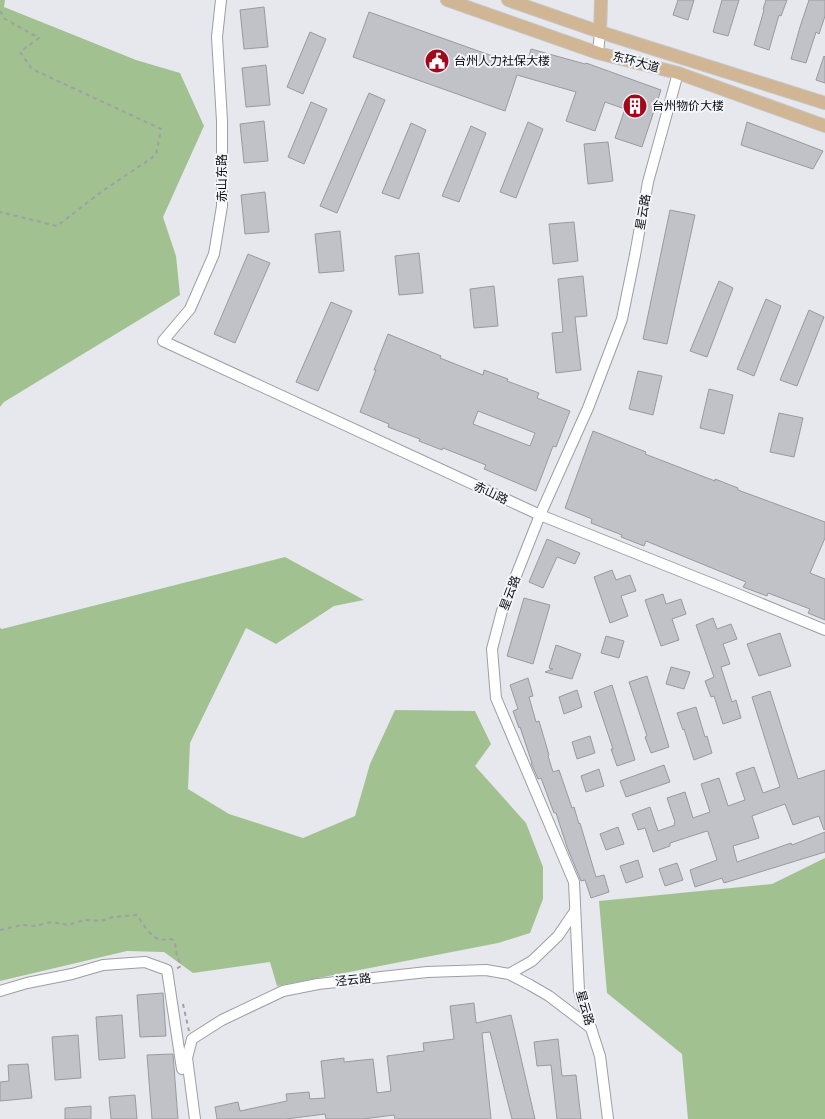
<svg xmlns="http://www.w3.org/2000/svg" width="825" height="1119" viewBox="0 0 825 1119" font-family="Roboto,'Noto Sans SC',sans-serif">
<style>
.green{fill:#a1c190}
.building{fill:#c0c2c7;stroke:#999aa0;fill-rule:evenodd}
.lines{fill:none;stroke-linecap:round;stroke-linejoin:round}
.minor-casing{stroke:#9c9ea3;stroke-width:12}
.major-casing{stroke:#c5c5c5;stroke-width:14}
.path{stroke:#9fa0a5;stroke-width:2;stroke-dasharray:4 4;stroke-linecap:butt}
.minor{stroke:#fff;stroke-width:10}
.major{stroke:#d1b695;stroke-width:12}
.labels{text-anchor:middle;stroke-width:4;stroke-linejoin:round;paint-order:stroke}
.poi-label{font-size:12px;fill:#0c0c0e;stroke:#f3f5fb;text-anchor:start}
.street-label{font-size:12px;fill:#0c0c0e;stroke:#f3f5fb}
</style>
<rect width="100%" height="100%" fill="#e6e8ee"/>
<!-- green -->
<g class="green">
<polygon points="0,0 5,0 4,7 136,60 180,73 204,126 163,217 176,256 180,295 4,402 0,407"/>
<polygon points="285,557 364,600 334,606 276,644 246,628 190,743 188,789 229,814 303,838 355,816 370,764 395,710 475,711 491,744 475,766 526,823 543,867 543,899 530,933 498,943 277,986 270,962 193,973 164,952 127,951 0,981 0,628 2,629"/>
<polygon points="825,858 825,1119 688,1119 682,1054 607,993 599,901 772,884"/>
</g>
<!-- building -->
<g class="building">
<polygon points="678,0 694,0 688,20 673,15"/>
<polygon points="722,0 739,0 728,36 713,32"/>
<polygon points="766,0 787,0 781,16 779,15 769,50 754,45 764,10 763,9"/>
<polygon points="809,0 825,0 825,16 819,34 816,32 806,63 791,59 800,27"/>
<polygon points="264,7 268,47 244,49 240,10"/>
<polygon points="369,12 526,68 531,49 585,64 586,63 661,90 642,147 615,138 625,109 605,102 595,131 566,121 576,92 517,75 505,111 353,57"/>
<polygon points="310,32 326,39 303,94 287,87"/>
<polygon points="824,56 825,57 825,83 816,80"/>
<polygon points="266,65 270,105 246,107 242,68"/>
<polygon points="369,93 385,100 337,213 320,206"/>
<polygon points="311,102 327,109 304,164 288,157"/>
<polygon points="264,121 268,161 244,163 240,124"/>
<polygon points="528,122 543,129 516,198 500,192"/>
<polygon points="747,122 823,151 813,169 741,145"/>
<polygon points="411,123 426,130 399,199 382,193"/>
<polygon points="471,126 486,133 459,202 442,196"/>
<polygon points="608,142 613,181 588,184 584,144"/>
<polygon points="265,192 269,232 245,234 241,195"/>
<polygon points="670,210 695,215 667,344 643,339"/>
<polygon points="574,222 578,261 553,264 549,224"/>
<polygon points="340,231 344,271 319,273 315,234"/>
<polygon points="419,253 423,293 399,295 395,256"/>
<polygon points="248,254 270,263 235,343 214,334"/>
<polygon points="583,276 587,316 575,317 581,370 556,373 552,333 563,332 558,279"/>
<polygon points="719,281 733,288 707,357 690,351"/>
<polygon points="494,286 498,326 474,328 470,289"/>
<polygon points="766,299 781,306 754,376 737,369"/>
<polygon points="331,302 352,311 318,391 296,382"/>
<polygon points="809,310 824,317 797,386 780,380"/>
<path d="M388 334 441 356 440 358 483 375 484 370 508 379 507 381 539 393 537 398 570 411 556 447 553 446 536 491 484 469 486 465 443 448 442 450 419 441 420 439 388 427 389 424 360 412 376 370H374ZM478 411 535 433 530 446 473 424Z"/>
<polygon points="638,371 662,376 653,415 629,409"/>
<polygon points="709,389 733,395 724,434 700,428"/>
<polygon points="779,413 803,418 794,457 770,452"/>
<polygon points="593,431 646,452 645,454 715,481 715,479 738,488 738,490 776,504 825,522 825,538 810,573 825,579 825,620 808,613 810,609 768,593 767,596 743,587 746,582 646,541 644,546 621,537 622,535 591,523 592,519 565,508"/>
<polygon points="547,539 580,553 575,564 557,557 543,588 529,582"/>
<polygon points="612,570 616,580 630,575 636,591 621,596 628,616 610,623 594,577"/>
<polygon points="663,594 666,604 681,599 686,614 672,619 679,640 661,646 645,600"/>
<polygon points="524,598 550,605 533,664 507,656"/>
<polygon points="713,618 717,629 731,624 737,639 723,644 730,664 721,667 732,702 736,700 741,718 723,724 714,696 711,697 705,681 714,677 696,625"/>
<polygon points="780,633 791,666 759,676 747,644"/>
<polygon points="606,636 624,641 619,658 601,653"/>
<polygon points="556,645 581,654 572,679 545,672 553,669 549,668"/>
<polygon points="671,667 690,672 684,689 666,684"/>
<polygon points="647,676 669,747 651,753 645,737 647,736 629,682"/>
<polygon points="528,678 533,696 529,697 536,722 539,721 549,755 548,756 553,772 559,770 572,808 574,807 579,824 580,823 596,877 604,875 609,892 591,898 585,880 581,881 567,847 556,813 554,813 541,778 538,779 531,763 532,763 520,727 519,728 513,711 518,709 510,685"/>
<polygon points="612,685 635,760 617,766 611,749 613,749 594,692"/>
<polygon points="577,690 582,707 564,714 559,697"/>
<polygon points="770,691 798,779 825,770 825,829 824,830 819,816 793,825 785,804 752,816 759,838 733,846 737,862 791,843 792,845 825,832 825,852 724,883 722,878 695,887 690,870 717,860 708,832 707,831 670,843 670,846 653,852 645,828 638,830 632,814 650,807 658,831 675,825 674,823 675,822 667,798 685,792 693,818 710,812 701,784 719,778 728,806 745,800 736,773 754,767 763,793 780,787 752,697"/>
<polygon points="696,707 705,737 707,736 712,753 694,760 684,729 683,730 677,713"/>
<polygon points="590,736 595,753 577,759 572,742"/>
<polygon points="664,765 670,782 626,797 620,781"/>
<polygon points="599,769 604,786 586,792 581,776"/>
<polygon points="618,827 624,844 606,850 600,834"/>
<polygon points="638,860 643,877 626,883 620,866"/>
<polygon points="677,863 683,880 665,886 659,869"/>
<polygon points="163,993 166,1036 140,1037 137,995"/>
<polygon points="474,1003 476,1023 511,1015 535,1119 512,1119 490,1032 482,1033 491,1119 395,1119 394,1115 363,1119 326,1119 325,1114 286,1119 217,1119 215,1107 238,1102 240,1111 287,1101 286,1094 309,1092 310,1099 325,1098 321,1061 344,1058 344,1062 373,1059 377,1093 391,1091 387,1056 424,1051 423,1043 454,1039 450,1006"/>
<polygon points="122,1015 125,1058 99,1060 96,1017"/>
<polygon points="78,1035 81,1078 55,1080 52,1037"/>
<polygon points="558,1039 562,1076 576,1075 581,1119 557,1119 551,1065 537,1066 534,1042"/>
<polygon points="173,1054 178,1119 152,1119 147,1055"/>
<polygon points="28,1064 32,1098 0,1101 0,1082 9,1081 8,1065"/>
<polygon points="135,1095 137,1119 111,1119 109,1097"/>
<polygon points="91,1106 91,1119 65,1119 65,1108"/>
</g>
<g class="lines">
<defs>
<g id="minor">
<polyline points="221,0 217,37 222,121 222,206 214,254 190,309 163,341 540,515 735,593 825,630"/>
<polyline points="598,53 600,32"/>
<polyline points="509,974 532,961 558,936 575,911"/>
<polyline points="0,991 27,983 72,974 103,965 145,962 167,970 182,1069"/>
<polyline points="195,1119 187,1058 192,1039 222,1020 283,991 318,984 427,972 486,970 509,974 530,985 549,996 591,1028"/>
<polyline points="608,1119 600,1056 579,991 574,882 496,698 492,649 502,611 540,515 588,408 622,319 635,255 648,182 678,73"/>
</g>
<g id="major">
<polyline points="447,0 598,53 678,73 825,126"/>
<polyline points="508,0 600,32 825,103"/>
<polyline points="600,32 601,0"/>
</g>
</defs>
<!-- minor casing -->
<use href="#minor" class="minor-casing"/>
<!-- major casing -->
<use href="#major" class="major-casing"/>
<!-- path -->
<g class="path">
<polyline points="0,11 5,19 39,38 20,52 32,69 161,129 156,155 101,192 57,226 0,212"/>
<path d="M0 930 22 925 34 926 52 922 68 925 84 920 101 921 113 917 137 915C143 924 155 946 168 938L173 940 175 942 176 952 181 966 176 969"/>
<polyline points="183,1004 189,1031"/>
</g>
<!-- minor -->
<use href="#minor" class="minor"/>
<!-- major -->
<use href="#major" class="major"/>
</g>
<!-- icons -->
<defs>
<symbol id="civic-disc" viewBox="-11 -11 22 22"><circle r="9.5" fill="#a3071b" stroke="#f3f5fb"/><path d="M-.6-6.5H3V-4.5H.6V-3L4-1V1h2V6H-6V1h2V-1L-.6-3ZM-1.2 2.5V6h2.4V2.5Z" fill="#fff"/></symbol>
<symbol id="building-disc" viewBox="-11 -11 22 22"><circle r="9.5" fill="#a3071b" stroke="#f3f5fb"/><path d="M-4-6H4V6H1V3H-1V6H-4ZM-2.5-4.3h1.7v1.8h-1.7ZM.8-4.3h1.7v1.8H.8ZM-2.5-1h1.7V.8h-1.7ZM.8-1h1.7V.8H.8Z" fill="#fff"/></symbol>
</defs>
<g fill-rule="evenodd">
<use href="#civic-disc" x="423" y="47" width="28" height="28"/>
<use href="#building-disc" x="621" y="92" width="28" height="28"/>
</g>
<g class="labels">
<!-- poi labels -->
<g class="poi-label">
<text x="454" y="65">台州人力社保大楼</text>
<text x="652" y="110">台州物价大楼</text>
</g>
<!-- street labels -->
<g class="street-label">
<text transform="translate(636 62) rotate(15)" y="4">东环大道</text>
<text transform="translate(222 178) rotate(-90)" y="4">赤山东路</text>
<text transform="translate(643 212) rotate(-80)" y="4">星云路</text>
<text transform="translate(491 493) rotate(25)" y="4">赤山路</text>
<text transform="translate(510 593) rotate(-69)" y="4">星云路</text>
<text transform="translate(353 980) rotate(-6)" y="4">泾云路</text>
<text transform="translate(585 1008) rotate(74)" y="4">星云路</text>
</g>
</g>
</svg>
